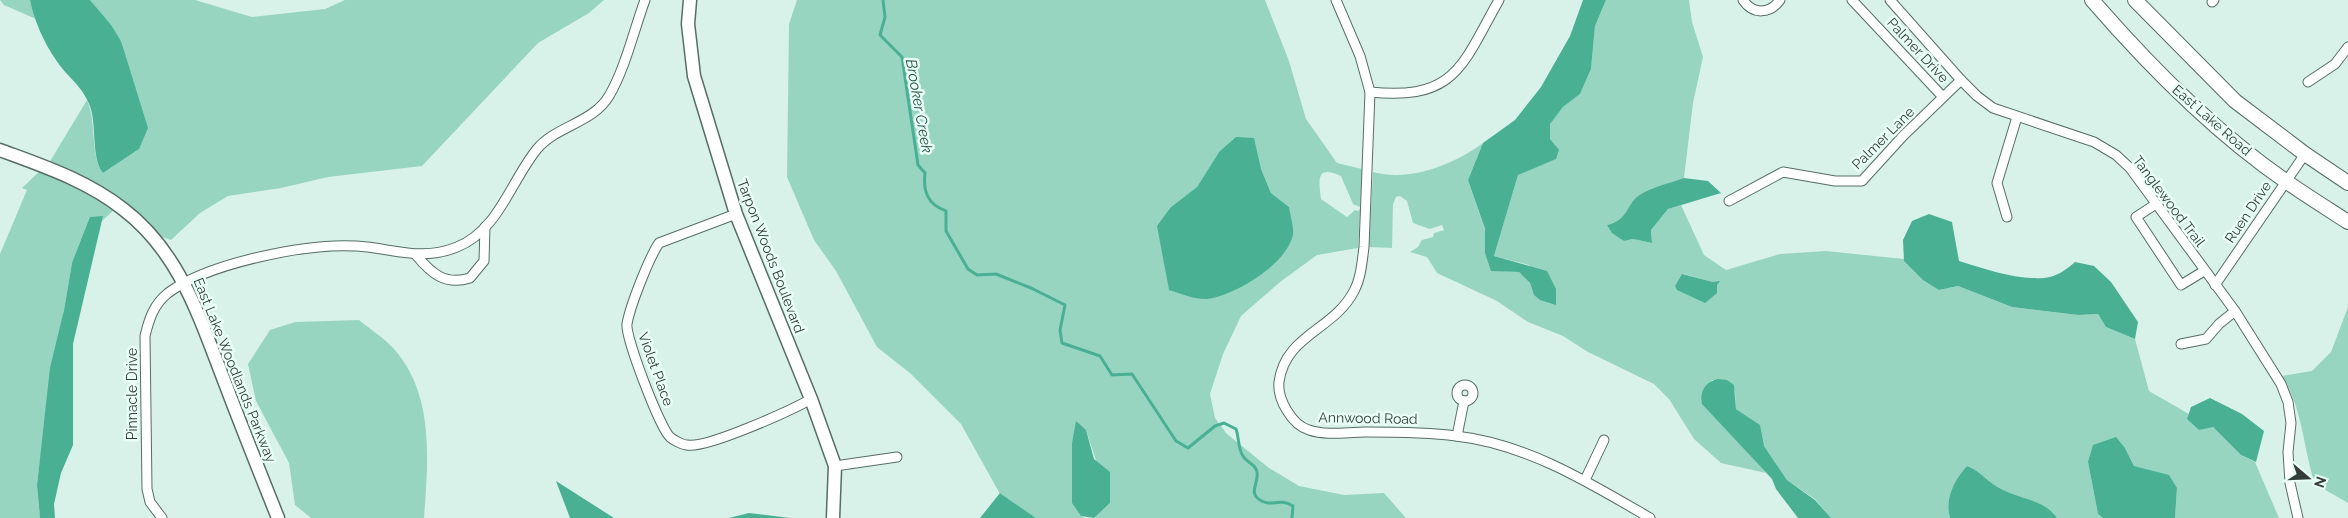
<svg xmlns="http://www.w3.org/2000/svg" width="2348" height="518" viewBox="0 0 2348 518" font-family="Raleway,sans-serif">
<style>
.green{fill:#98d5c1;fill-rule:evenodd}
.water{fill:#49b094}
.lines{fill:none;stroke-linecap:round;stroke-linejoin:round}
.stream{stroke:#49b094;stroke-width:3}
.street-casing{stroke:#566d65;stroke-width:11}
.secondary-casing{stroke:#566d65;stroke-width:15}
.primary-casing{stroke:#566d65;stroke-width:16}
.street{stroke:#fff;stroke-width:9}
.secondary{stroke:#fff;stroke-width:12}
.primary{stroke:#fff;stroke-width:14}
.labels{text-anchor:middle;stroke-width:5;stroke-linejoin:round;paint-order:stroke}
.street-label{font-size:14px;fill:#323c38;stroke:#e9fef6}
.water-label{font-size:15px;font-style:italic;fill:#265245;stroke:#e9fef6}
</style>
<rect width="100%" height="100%" fill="#d8f2e9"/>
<!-- green -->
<g class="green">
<polygon points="0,0 30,0 36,19 4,5"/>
<path d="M90 0H195L252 17 325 9 345 0H604L589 13 538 43 422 166 328 177 281 188 228 196 200 213 171 240 159 236 49 163 87 100C97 122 90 157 103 173L139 149 130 75 121 41Z"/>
<path d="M797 0H1265L1289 61 1306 119 1337 163 1362 169 1360 207 1353 204 1341 176C1315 164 1319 181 1321 199L1347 217 1355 210 1358 211 1360 209 1358 248 1317 255 1280 282 1241 316 1223 354 1210 394 1215 418 1227 434 1269 468 1299 486 1344 495 1384 493 1406 518H1094L1110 503 1086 430 1072 443 1073 470 1081 516 1085 518H1036L1000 494 961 424 911 374 877 347 836 271 814 240 787 177 789 24ZM1219 152 1261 169 1271 193 1289 207 1206 299 1169 289 1162 248 1171 207 1197 187Z"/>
<path d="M1606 0H1689L1692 22 1703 57 1693 103 1684 178C1670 183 1651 187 1638 196 1627 204 1628 220 1607 225L1624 241 1633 239 1652 243 1651 230 1668 209 1681 205 1704 255 1726 270 1780 254 1826 251 1904 259 1939 290 1958 286 2012 307 2078 315 2098 314 2106 327 2135 339 2149 391 2189 414 2188 419 2213 427 2241 455 2255 462 2279 518H2175L2177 489 2150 472 2134 466 2125 448 2088 462 2098 514 2103 518H2057C2044 498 2015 499 1996 486 1985 479 1980 471 1967 466 1955 480 1944 499 1950 518H1831L1815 499 1787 480 1764 446 1751 419 1736 409 1735 391 1727 380H1712L1701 401 1766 473 1721 463 1694 439 1669 399 1654 384 1588 352 1563 336 1528 322 1497 301 1437 273 1427 257 1410 252 1418 247 1422 240 1433 237 1434 233 1444 230 1442 225 1430 229 1413 223 1407 201 1400 196 1396 197 1393 204 1392 248 1369 247 1373 172C1410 182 1453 165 1483 143L1468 180 1485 230V253L1501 271 1519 272 1530 283 1534 295 1529 265 1494 256 1518 175 1533 167 1550 139V123L1563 107 1580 94 1591 69 1595 26ZM1683 274 1713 282 1675 286Z"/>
<polygon points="41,170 65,179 115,209 102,221 103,216 72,263 44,425 37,485 40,518 0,518 0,254 27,190 22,188"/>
<path d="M2348 307V503L2315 484C2303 448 2303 409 2282 376L2312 371 2331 352Z"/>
<path d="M359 320C370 329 384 338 394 349 435 395 428 462 424 518H311L295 505 289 463 256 401 248 364 270 330 295 322Z"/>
</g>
<!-- water -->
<g class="water">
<path d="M30 0H90L111 25 121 41 148 128 139 149 103 173C91 158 97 126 90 106 82 85 67 77 56 60 44 43 34 20 30 0Z"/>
<polygon points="1583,0 1606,0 1595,26 1591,69 1580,94 1563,107 1550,124 1550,139 1559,150 1556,159 1518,175 1494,256 1547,271 1556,289 1556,305 1540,300 1534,295 1530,283 1519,272 1491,271 1485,253 1485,229 1468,180 1483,143 1515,120 1541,87 1570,36"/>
<path d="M1236 137 1254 138 1261 169 1271 193 1289 207C1290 215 1294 226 1293 234 1288 264 1234 296 1207 299 1195 300 1179 293 1169 290L1157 226 1171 207 1197 187 1219 152Z"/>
<path d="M1684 178 1708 181 1721 193 1668 209 1651 230 1652 243 1633 239 1624 241 1612 233 1607 225C1628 220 1627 204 1638 196 1651 187 1670 183 1684 178Z"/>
<path d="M1929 214 1952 222 1959 261C1985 269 2016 280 2044 278 2056 277 2066 270 2075 262L2094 266 2111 282 2138 322 2135 339 2106 327 2098 314 2078 315 2012 307 1958 286 1939 290 1923 280 1904 261 1903 240 1912 221Z"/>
<polygon points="103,216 73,344 73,445 61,473 54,504 55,518 40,518 37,485 50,368 64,310 72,263 90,217"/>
<polygon points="1682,274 1713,282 1720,281 1717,285 1717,293 1705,303 1677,290 1675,286"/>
<path d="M1718 379 1727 380 1734 385 1736 409 1760 425 1764 446 1787 480 1815 500 1831 518H1798L1776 489 1772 479 1702 404C1699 392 1706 381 1718 379Z"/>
<polygon points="2210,398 2242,414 2264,431 2256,462 2241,455 2213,427 2199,430 2187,419 2191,407"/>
<polygon points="1076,421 1086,430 1094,459 1110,472 1110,503 1094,518 1081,516 1072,503 1072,443"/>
<polygon points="2116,437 2125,448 2134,466 2169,475 2177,488 2175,518 2103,518 2098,514 2088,462 2093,445"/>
<path d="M1967 466C1980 471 1985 479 1996 486 2015 499 2044 498 2057 518H1950C1944 499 1955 479 1967 466Z"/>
<polygon points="556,481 614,518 570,518"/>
<polygon points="1000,493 1001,494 1036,518 980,518"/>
<polygon points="749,513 790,518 729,518"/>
</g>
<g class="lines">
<!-- stream -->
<path class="stream" d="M883 0 885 17 880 35 902 57 918 165 925 173C923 191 927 204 946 211V231L968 269 977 275 996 274 1031 288 1065 305 1060 330 1062 343 1100 356 1112 375 1132 374 1176 441 1188 448 1215 426 1224 423 1236 429C1239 437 1238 449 1243 456 1247 463 1256 464 1257 472 1259 483 1248 493 1260 500 1272 508 1278 497 1293 506L1292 518"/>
<defs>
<g id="street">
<path d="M1336 0 1360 56 1370 92 1364 247C1362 262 1361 278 1354 291 1334 330 1285 335 1279 382 1277 399 1292 425 1309 430 1327 436 1347 432 1365 432 1395 432 1427 432 1456 436 1527 444 1590 483 1650 518"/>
<path d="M1743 0C1753 15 1770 14 1780 0"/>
<polyline points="1852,0 1943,97"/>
<polyline points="1890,0 1961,80 1977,96 1993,108 2094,142 2116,155 2130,168 2235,311 2281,384 2288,402 2291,423 2288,452 2290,483 2298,518"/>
<polyline points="2212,2 2214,0"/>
<polyline points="2308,82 2335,64 2348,47"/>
<path d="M1370 92C1456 101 1462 65 1499 0"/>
<polyline points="1729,201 1783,172 1835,181 1862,181 1903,136 1961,80"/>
<polyline points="2156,204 2136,217 2181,285 2204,271"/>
<path d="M736 214 659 243C649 258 630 306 627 324 625 337 660 428 670 437 673 440 683 445 687 445 706 449 792 410 811 399"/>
<polyline points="2007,217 1997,183 2017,117"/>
<path d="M416 255C431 273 445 286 470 278L484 261 485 227"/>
<polyline points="2215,285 2305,154"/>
<polyline points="2181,344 2206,339 2219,324 2235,311"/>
<circle cx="1465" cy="393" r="8"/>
<polyline points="1457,436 1464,401"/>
<polyline points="835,466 897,457"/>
<polyline points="1585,480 1604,440"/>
<path d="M162 518 150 502 147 489 145 336C149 319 154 304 168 293 208 263 307 243 356 246 393 248 420 262 457 247 498 231 511 181 537 149 556 126 593 123 609 96 625 69 634 30 645 0"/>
</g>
<g id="secondary">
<polyline points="690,0 688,24 694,76 736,214 811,399 835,466 833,518"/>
<path d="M0 150C43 166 86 180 123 209 180 252 200 319 225 383 242 428 260 473 278 518"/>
</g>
<g id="primary">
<path d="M2092 0C2150 67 2214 132 2287 182 2307 196 2328 209 2348 222"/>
<polyline points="2135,0 2235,101 2305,154 2348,183"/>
</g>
</defs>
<!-- street casing -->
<use href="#street" class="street-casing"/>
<!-- secondary casing -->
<use href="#secondary" class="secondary-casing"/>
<!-- primary casing -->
<use href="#primary" class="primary-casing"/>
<!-- street -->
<use href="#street" class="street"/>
<!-- secondary -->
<use href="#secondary" class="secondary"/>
<!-- primary -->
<use href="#primary" class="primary"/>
</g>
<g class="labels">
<!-- street labels -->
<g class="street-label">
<text transform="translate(1918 50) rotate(47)" y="5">Palmer Drive</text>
<text transform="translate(2212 120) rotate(41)" y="5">East Lake Road</text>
<text transform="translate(1883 138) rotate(-45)" y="5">Palmer Lane</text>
<text transform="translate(2169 201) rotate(53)" y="5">Tanglewood Trail</text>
<text transform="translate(2248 212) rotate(-56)" y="5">Ruen Drive</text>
<text transform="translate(771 256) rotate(69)" y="5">Tarpon Woods Boulevard</text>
<text transform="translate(656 369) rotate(70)" y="5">Violet Place</text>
<text transform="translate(235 370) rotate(68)" y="5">East Lake Woodlands Parkway</text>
<text transform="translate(132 394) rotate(-90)" y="5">Pinnacle Drive</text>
<text transform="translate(1368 418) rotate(1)" y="5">Annwood Road</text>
</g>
<!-- water labels -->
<g class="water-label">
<text transform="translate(919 106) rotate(80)" y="5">Brooker Creek</text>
</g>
</g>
<!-- north arrow -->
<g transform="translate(2308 478) rotate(109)" stroke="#e9fef6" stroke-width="4" paint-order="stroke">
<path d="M0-4L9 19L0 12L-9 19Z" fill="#323c38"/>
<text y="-8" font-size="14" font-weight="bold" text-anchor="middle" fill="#323c38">N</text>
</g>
</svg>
